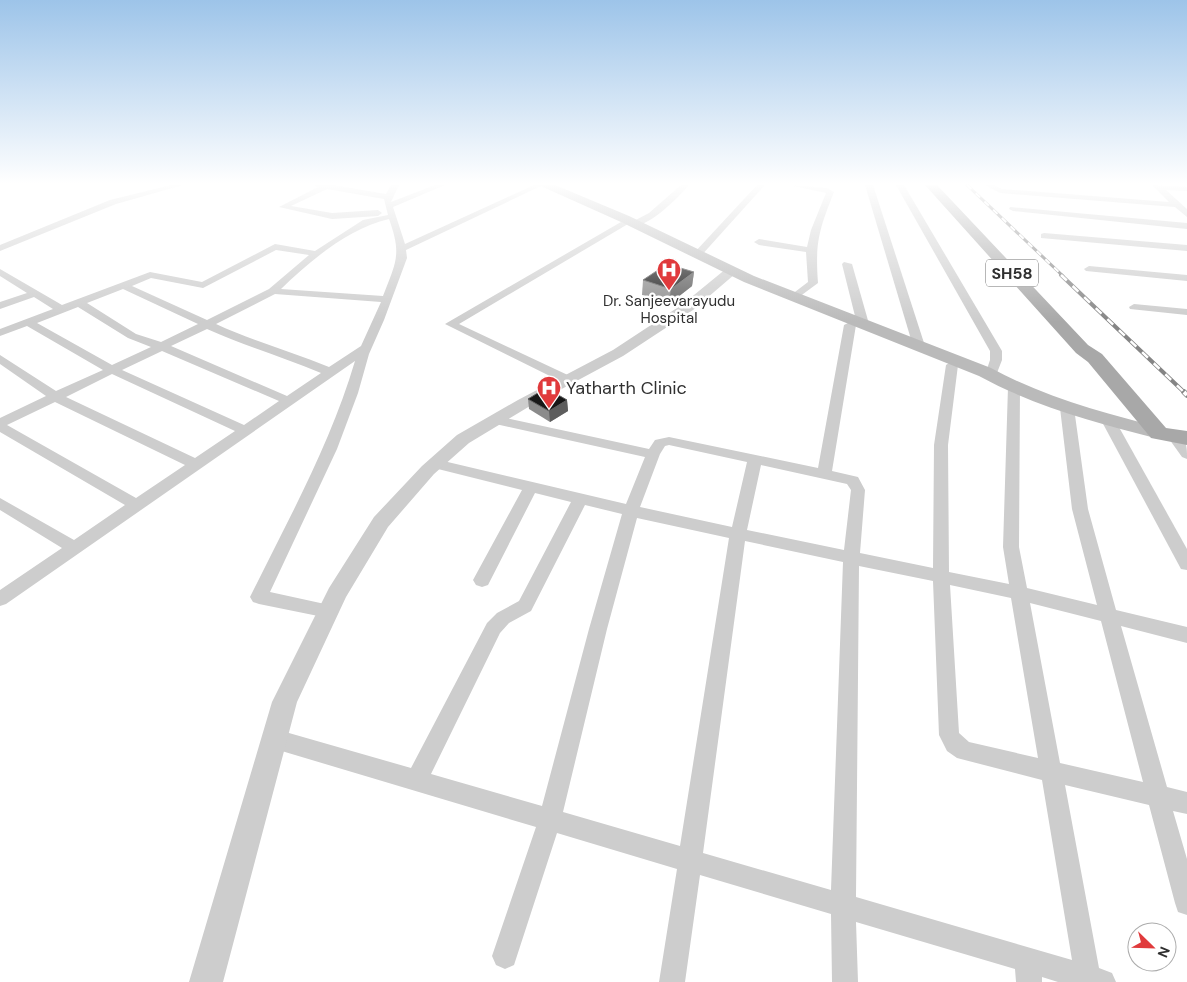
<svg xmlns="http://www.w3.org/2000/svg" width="1187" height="982" viewBox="0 0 1187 982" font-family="'DM Sans',sans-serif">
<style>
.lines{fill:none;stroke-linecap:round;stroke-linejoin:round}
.minor{fill:#cdcdcd;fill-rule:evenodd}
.tertiary{fill:#cdcdcd;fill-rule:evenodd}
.secondary{fill:#bababa;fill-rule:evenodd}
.primary{fill:#a8a8a8;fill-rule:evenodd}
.rail-far2-casing{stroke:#858585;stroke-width:3}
.rail-far1-casing{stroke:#858585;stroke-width:4}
.rail-casing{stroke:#858585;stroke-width:5.5}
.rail-far2{stroke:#fff;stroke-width:2;stroke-dasharray:6;stroke-linecap:butt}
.rail-far1{stroke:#fff;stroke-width:2.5;stroke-dasharray:8;stroke-linecap:butt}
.rail{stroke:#fff;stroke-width:4;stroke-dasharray:11;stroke-linecap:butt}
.wall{fill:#8b8b8b}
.shaded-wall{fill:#5d5d5d}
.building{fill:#171717;stroke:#5d5d5d}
.labels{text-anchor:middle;stroke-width:5;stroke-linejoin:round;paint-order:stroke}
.far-poi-label{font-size:15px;fill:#303030;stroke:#fff}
.shield{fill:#fff;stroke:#6e6e6e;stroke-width:1}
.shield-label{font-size:16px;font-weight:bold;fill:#303030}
.poi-label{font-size:18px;fill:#303030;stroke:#fff;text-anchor:start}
</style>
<rect width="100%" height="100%" fill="#fff"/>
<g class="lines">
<!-- minor -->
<g class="minor">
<polygon points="171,185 183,185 116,204 0,251 0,245 110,200"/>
<path d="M314 185H333L386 194 391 185H399L391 202 435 185H445L393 207 405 244 534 185H543L406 250 407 258 384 320 369 354 358 393 337 449 270 592 334 606 337 611 334 616 328 618 259 604 253 602 250 597C288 520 331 443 355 361L6 604 0 606V590L62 548 0 510V498L74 540 125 505 0 432V418L46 396 0 364V355L56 391 103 370 27 326 0 336V329L53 309 34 297 0 309V302L27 293 0 276V269L62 305 150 272 202 282 275 244 315 251 363 220 388 215 384 199 327 189 291 206 332 213 378 210 382 213 378 216 332 219 279 207 318 187ZM389 219C402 255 396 262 383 296L281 289C311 260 349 228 389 219ZM276 250 309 255 269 289 207 320 132 286 151 278 203 288ZM123 289 198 324 161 342 136 334 87 303ZM275 294 381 302 361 346 329 367C292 352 253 341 216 324ZM78 307 128 338 151 347 112 365 37 323ZM207 329C245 346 283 357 321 373L287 396 171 346ZM162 351 279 401 244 425 122 370ZM112 374 235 431 195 458 66 397ZM55 402 185 465 136 498 7 425Z"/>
<path d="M681 185H689C679 197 648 228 632 226V222L649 213Z"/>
<polygon points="757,185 765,185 700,257 694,257 694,253"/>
<path d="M789 185 827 188 834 192C819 230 815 242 818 283L795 300 790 297 791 295 808 282 806 252 759 245 754 242 759 239 807 247 811 230 826 193Z"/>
<polygon points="865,185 873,185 925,346 923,348 915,348 913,346"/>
<polygon points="896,185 904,185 1002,351 1002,360 995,378 991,379 985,375 990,360 990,351"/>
<polygon points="985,185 994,185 1002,189 1169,202 1152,185 1187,187 1187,191 1166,190 1187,209 1187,217 1175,207 1000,193"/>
<polygon points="1010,207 1187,223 1187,229 1013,211 1009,209"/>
<polygon points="621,222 628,224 459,324 572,377 574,380 572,383 564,383 445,324"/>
<polygon points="1044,233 1187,245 1187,251 1041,238 1041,234"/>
<polygon points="844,262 852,264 869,324 867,326 863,327 857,324 842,264"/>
<polygon points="1089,266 1187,275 1187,281 1086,271 1084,269"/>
<polygon points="1134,304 1187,309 1187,315 1130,309 1129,307"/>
<path d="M850 322 856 325 832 471 858 477 865 490 860 553 933 568 934 445 946 365 952 361 958 365 948 445 949 572 1009 584 1003 547 1008 387 1014 383 1020 387 1019 547 1027 588 1097 605 1072 509 1060 408 1067 404 1074 408 1088 509 1116 610 1187 627V643L1121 626 1167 787 1187 792V814L1173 811 1187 859V915L1178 912 1175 903 1149 805 1065 785 1099 968 1112 973 1116 982H1058L1042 977V982H1016L1015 969 856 922 858 982H832L831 914 700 875 685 982H659L677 869 557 833 514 965 505 969 496 965 492 956 536 827 275 749 268 746 265 739 268 732 275 729 411 768 487 623 497 613 519 601 571 502 535 493 488 585 482 587 476 585 473 580 522 490 430 467 428 464 430 461 435 459 626 504 645 457 491 423 489 420 491 417 496 416 649 449 655 440 669 437 818 468 844 325ZM669 445 747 462 732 527 640 507 660 454 665 446ZM761 465 847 484 851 490 844 550 747 530ZM585 505 622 514 589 629 542 806 431 774 500 633 509 623 531 611ZM637 518 729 538 680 846 563 812 607 629ZM745 541 843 562 831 890 703 853ZM859 566 933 581 939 735 947 751 957 758 1042 780 1072 960 856 897ZM950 585 1011 598 1038 758 969 742 959 733ZM1030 603 1101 621 1143 782 1060 763Z"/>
<polygon points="1108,416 1115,420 1187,549 1187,570 1181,569 1101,420"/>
<path d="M1174 432C1187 435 1187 448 1187 459L1182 457 1167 436Z"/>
</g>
<!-- tertiary -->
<polygon class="tertiary" points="731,267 735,268 737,271 735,274 693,310 623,356 530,406 469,443 434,474 388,527 346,597 297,702 223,982 189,982 272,702 329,588 374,517 422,466 457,435 518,400 613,350 683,304 727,268"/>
<!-- secondary -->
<path class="secondary" d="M542 185H555L629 216 754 276 991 368C1046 398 1105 413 1166 429L1169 433 1166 437 1159 439C1097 423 1036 407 979 376L744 282 621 222 543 187Z"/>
<!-- primary -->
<polygon class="primary" points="925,185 937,185 1088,345 1102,354 1166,428 1187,431 1187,445 1151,438 1088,362 1076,353"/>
<defs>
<polyline id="rail-far2" points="967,185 1063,276"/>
<polyline id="rail-far1" points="1061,275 1185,393"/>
<polyline id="rail" points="1184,392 1187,395"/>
</defs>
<!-- rail-far2 casing -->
<use href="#rail-far2" class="rail-far2-casing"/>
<!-- rail-far1 casing -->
<use href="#rail-far1" class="rail-far1-casing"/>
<!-- rail casing -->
<use href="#rail" class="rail-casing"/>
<!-- rail-far2 -->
<use href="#rail-far2" class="rail-far2"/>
<!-- rail-far1 -->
<use href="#rail-far1" class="rail-far1"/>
<!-- rail -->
<use href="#rail" class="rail"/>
</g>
<!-- wall -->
<g class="wall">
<polygon points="694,272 692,286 669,304 642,295 643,280"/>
<polygon points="528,399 567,400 568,411 550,422 529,409"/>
</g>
<!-- shaded-wall -->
<g class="shaded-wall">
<polygon points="694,272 692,286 669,304 671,289"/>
<polygon points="567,400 568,411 550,422 549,411"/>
</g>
<!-- building -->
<g class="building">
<polygon points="667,264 694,272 671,289 643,280"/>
<polygon points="546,388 567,400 549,411 528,399"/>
</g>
<!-- sky -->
<linearGradient id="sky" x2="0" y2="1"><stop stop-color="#9dc4e9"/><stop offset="0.57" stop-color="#fff"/><stop offset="1" stop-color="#fff" stop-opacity="0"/></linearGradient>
<rect width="1187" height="322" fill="url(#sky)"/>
<!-- icons -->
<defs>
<symbol id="hospital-pin" viewBox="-11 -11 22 30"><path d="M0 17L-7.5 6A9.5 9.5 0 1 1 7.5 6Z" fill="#e03a3c" stroke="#fff"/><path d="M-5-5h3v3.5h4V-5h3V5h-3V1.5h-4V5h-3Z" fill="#fff"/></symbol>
</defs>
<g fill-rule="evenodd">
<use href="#hospital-pin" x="655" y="256" width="28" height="38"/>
<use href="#hospital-pin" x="535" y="374" width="28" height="38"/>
</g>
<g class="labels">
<!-- far-poi labels -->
<g class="far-poi-label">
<text x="669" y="306">Dr. Sanjeevarayudu<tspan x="669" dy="17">Hospital</tspan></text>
</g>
<!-- shield labels -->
<rect class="shield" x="986" y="259.5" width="52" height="27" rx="4"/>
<g class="shield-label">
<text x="1012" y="279">SH58</text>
</g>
<!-- poi labels -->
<g class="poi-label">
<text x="566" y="394">Yatharth Clinic</text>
</g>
</g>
<!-- north arrow -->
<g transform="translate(1152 947) rotate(113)"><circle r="24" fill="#ffffff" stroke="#acacac"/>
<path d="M0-4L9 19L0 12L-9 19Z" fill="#e03a3c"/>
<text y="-8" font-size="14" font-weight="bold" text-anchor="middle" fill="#303030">N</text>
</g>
</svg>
